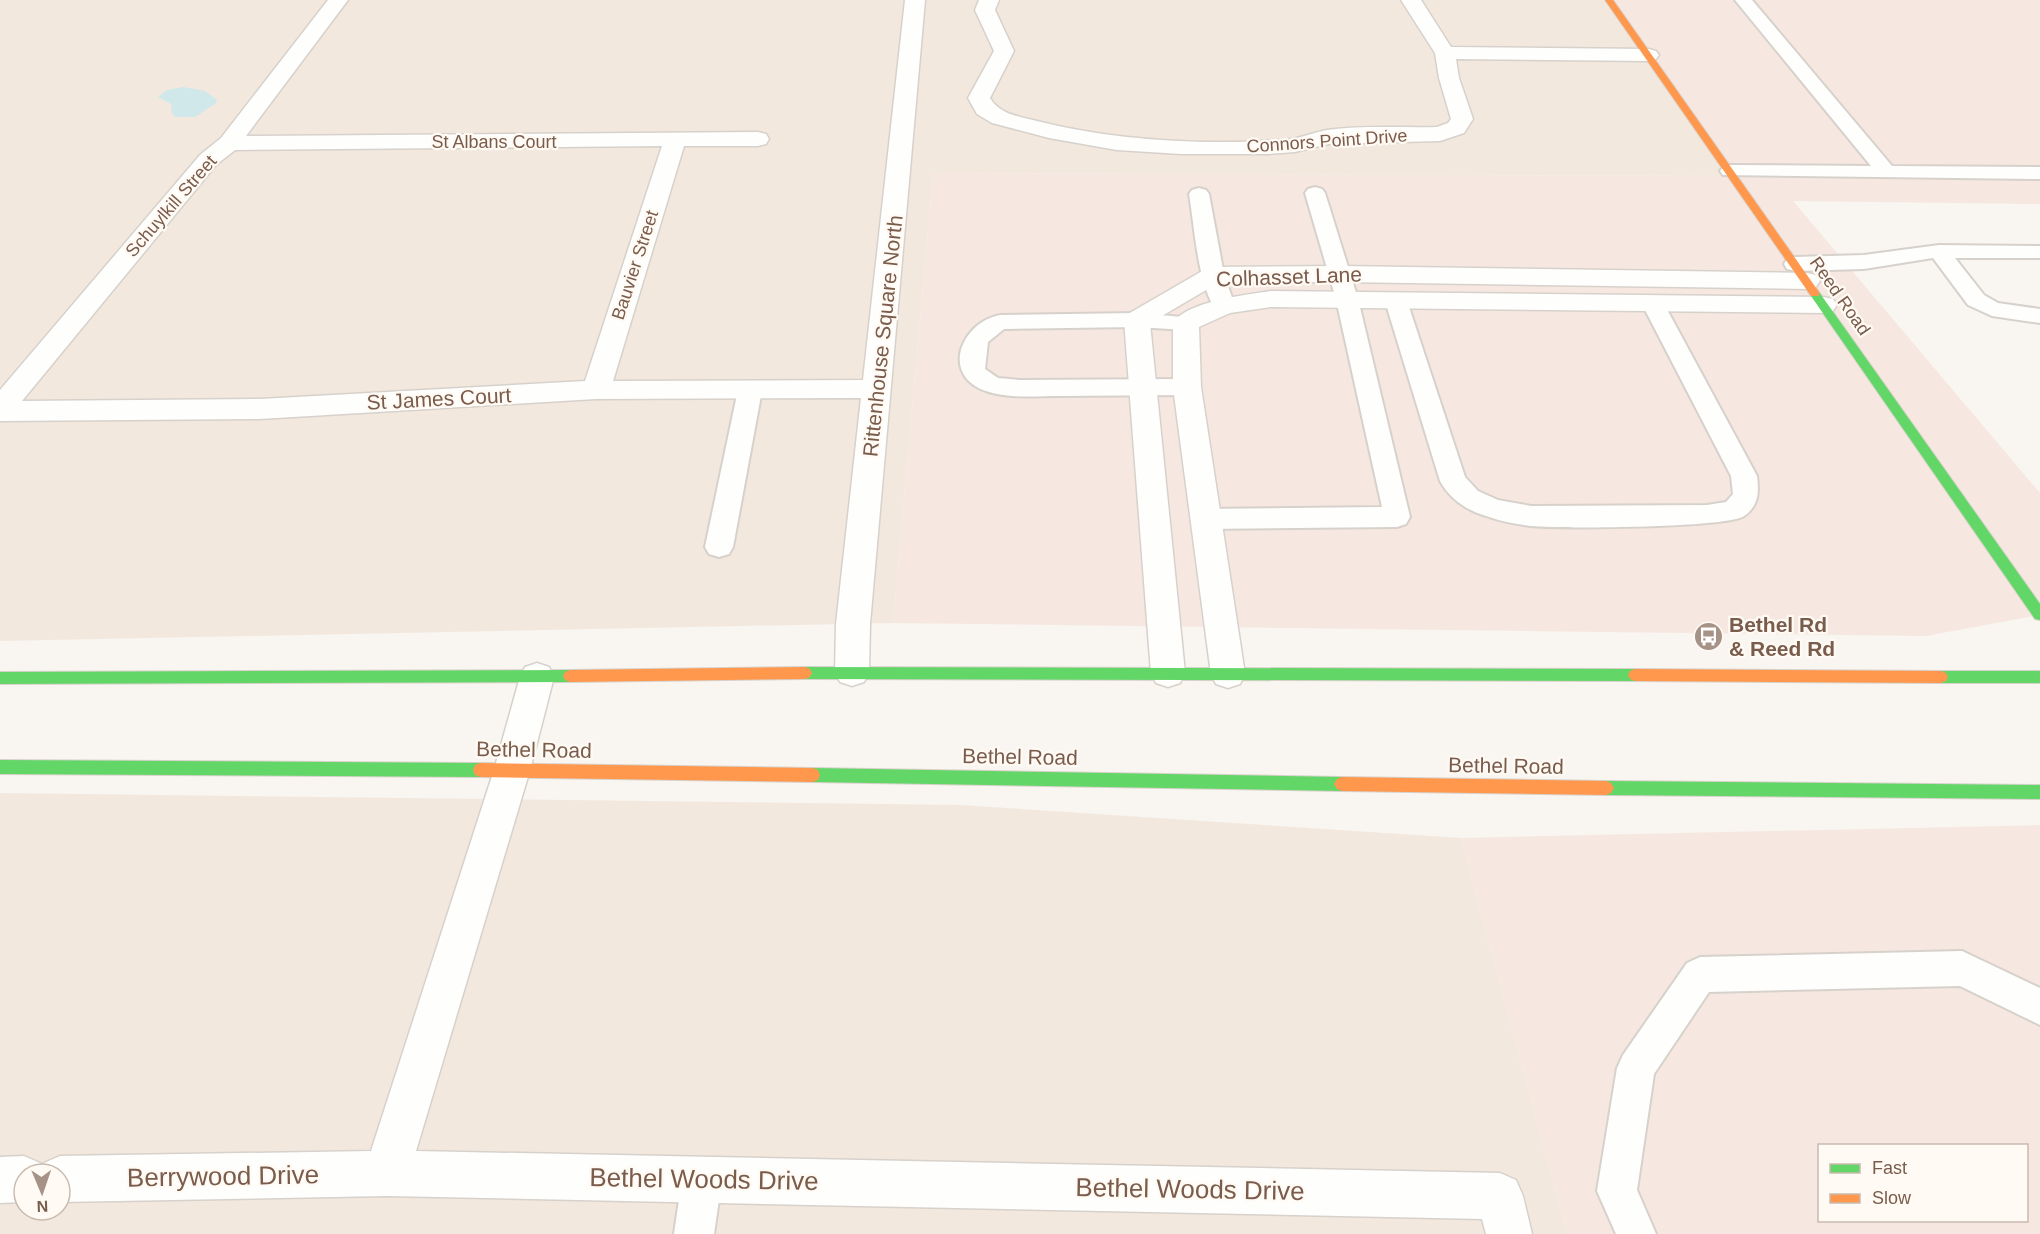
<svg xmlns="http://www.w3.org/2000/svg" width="2040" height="1234" viewBox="0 0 2040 1234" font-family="Helvetica,sans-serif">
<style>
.residential{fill:#f2e8de;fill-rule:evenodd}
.commercial{fill:#f6e8e1;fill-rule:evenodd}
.water{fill:#d0e8ea}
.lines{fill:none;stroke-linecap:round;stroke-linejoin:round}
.lane-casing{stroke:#d7d1cb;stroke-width:4}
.street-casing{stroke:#d7d1cb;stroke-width:3}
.fast-casing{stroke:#d9d2cb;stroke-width:2}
.slow-casing{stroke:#d9d2cb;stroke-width:2}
.lane{fill:#fefefd;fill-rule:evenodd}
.street{fill:#fefefd;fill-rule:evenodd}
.fast{fill:#63d668;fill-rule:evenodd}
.slow{fill:#ff974d;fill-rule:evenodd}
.labels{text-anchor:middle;stroke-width:4.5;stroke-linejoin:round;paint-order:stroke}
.far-street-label{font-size:18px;fill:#7a5c4d;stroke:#fffaf3}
.street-label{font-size:21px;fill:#7a5c4d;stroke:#fffaf3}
.poi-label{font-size:21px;font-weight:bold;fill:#7a5c4d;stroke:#fffaf3;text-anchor:start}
.near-street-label{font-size:26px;fill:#7a5c4d;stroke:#fffaf3}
</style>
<rect width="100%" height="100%" fill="#f9f5f0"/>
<!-- residential -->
<g class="residential">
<polygon points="0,0 1611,0 1734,176 933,173 893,623 0,641"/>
<path d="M0 793 961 805 1461 838 1567 1234H0ZM24 1174H60V1210H24Z"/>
</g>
<!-- commercial -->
<g class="commercial">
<polygon points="1611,0 2040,0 2040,204 1793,201 2040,493 2040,615 1926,636 893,623 933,173 1733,176"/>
<path d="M2040 825V1234H1567L1461 838ZM1820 1146H2026V1220H1820Z"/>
</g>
<!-- water -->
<polygon class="water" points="183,87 205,91 217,100 216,103 195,117 175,117 172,113 171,104 158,97 167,90"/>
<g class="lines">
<defs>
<g id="lane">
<polygon points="1735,0 1752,0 1892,166 2040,167 2040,179 1723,175 1720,171 1723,167 1730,165 1871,166"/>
<polygon points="1315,187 1322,189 1325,193 1358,299 1410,517 1406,524 1397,527 1204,529 1195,526 1191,519 1195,512 1204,509 1382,507 1336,299 1305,193 1308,189"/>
<path d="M1199 188 1206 190 1209 194 1224 275 1235 306 1232 311 1224 313 1216 311C1197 281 1195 229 1189 194L1192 190Z"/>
<polygon points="1939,245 2040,246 2040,258 1955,258 1984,295 1998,303 2040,309 2040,323 1992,316 1968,305 1933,258 1864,269 1795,271 1787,269 1784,264 1787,259 1795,257 1864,255"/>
<path d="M1396 294 1404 296 1407 301 1465 477 1478 491 1498 500 1531 506 1707 505 1726 502 1733 494 1731 476 1642 304 1645 299 1653 297 1661 299 1664 304 1757 476C1759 492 1759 506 1744 516 1728 528 1558 529 1530 526 1516 524 1499 521 1486 516 1466 510 1450 499 1440 481L1385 301 1388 296Z"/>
<path d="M1137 313 1194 318 1197 323 1194 328 1186 330 1137 327 1004 329 988 342 985 369 998 378 1020 380 1187 379 1195 381 1199 387 1195 393 1187 395C1144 395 1102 396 1059 396 1036 396 1008 399 986 391 961 383 952 360 967 337 975 325 986 318 1000 315Z"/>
<polygon points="750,382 759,384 762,390 733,547 729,554 719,557 709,554 705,547 738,390 741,384"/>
<polygon points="1962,951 2040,988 2040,1025 1960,986 1709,992 1654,1074 1637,1190 1656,1234 1616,1234 1597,1191 1617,1068 1623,1055 1687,963 1700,957"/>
<polygon points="702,1159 716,1165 722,1179 714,1234 674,1234 682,1179 688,1165"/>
</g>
<g id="street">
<path d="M328 0H348L246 136 758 132 766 134 769 139 766 144 758 146H684L613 381 863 380 905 0H925L870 624 869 672 864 682 852 686 840 682 835 672 836 624 861 398 596 399 260 419 0 421V390L200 155 221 138ZM662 146 585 381 260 399 22 401 216 165 235 150Z"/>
<path d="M979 0H999L995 10 1014 51 990 98C999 114 1020 117 1037 121 1115 141 1212 146 1292 139 1304 137 1315 132 1327 130 1362 125 1402 128 1437 127L1448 123 1451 119 1439 78 1435 53 1401 0H1421L1451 47 1649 49 1656 51 1659 55 1656 59 1649 61 1456 59 1459 78 1473 119 1464 133 1440 141 1328 144 1295 152 1268 154H1181L1117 150 1049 138 992 123 977 114 968 98 994 51 975 10Z"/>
<polygon points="1340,266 1807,273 1816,275 1820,281 1816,287 1807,289 1340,282 1218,283 1150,323 1185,673 1180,683 1168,687 1156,683 1151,673 1124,320 1128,314 1204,270 1213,267"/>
<path d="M1271 291 1824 297 1833 299 1837 305 1833 311 1824 313 1271 307 1230 313 1199 327 1201 387 1245 674 1240 684 1228 688 1216 684 1211 674 1173 387V323C1187 301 1246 295 1271 291Z"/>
<polygon points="537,663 549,667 554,677 530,770 416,1151 1500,1173 1516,1180 1523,1196 1532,1234 1486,1234 1482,1219 387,1196 60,1202 60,1174 24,1174 24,1202 0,1203 0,1157 24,1156 40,1163 42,1167 44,1163 60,1156 371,1151 494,770 520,677 525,667"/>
</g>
<g id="fast">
<polygon points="1815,291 1819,292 2040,604 2040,620 2035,619 1811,296 1811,292"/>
<polygon points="805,667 1635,669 1640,671 1642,675 1640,679 1635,681 805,679 800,677 798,673 800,669"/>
<polygon points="570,670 575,672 577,676 575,680 570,682 0,684 0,672"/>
<polygon points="1941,671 2040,671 2040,683 1941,683 1936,681 1934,677 1936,673"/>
<polygon points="0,760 480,763 485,765 487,770 485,775 480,777 0,774"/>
<polygon points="813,768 1342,777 1347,779 1350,784 1347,789 1342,791 813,782 808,780 806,775 808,770"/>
<polygon points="1606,781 2040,785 2040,799 1606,795 1601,793 1598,788 1601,783"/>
</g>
<g id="slow">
<polygon points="1605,0 1613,0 1819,292 1819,296 1811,296"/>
<polygon points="805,667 810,669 812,673 810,677 805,679 570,682 565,680 563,676 565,672 570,670"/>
<polygon points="1635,669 1941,671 1946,673 1948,677 1946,681 1941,683 1635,681 1630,679 1628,675 1630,671"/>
<polygon points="480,763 813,768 818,770 820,775 818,780 813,782 480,777 475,775 473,770 475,765"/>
<polygon points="1342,777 1606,781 1611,783 1614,788 1611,793 1606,795 1342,791 1337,789 1334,784 1337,779"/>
</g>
</defs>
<!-- lane casing -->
<use href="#lane" class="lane-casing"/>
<!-- street casing -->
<use href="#street" class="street-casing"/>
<!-- fast casing -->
<use href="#fast" class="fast-casing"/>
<!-- slow casing -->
<use href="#slow" class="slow-casing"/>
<!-- lane -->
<use href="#lane" class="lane"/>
<!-- street -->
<use href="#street" class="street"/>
<!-- fast -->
<use href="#fast" class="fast"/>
<!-- slow -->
<use href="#slow" class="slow"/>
</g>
<!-- icons -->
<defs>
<symbol id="bus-disc" viewBox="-11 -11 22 22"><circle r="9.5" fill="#a69286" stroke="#fffaf3"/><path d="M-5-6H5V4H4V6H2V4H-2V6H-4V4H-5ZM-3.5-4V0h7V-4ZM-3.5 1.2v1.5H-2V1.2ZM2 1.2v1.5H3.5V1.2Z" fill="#fff"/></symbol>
</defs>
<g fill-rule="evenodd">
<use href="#bus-disc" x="1692" y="620" width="33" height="33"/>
</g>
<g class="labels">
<!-- far-street labels -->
<g class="far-street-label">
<text transform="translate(1327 141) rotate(-4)" y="6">Connors Point Drive</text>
<text x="494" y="148">St Albans Court</text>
<text transform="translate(171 206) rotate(-49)" y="6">Schuylkill Street</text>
<text transform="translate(635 265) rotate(-72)" y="6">Bauvier Street</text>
<text transform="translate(1840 296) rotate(55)" y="6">Reed Road</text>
</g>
<!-- street labels -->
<g class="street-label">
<text transform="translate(1289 277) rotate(-2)" y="7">Colhasset Lane</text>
<text transform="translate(883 336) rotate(-84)" y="7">Rittenhouse Square North</text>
<text transform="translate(439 399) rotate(-3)" y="7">St James Court</text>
<text transform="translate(534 750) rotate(1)" y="7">Bethel Road</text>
<text transform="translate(1020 757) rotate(1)" y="7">Bethel Road</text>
<text transform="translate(1506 766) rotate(1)" y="7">Bethel Road</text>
</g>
<!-- poi labels -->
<g class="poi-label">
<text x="1729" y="632">Bethel Rd<tspan x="1729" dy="24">&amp; Reed Rd</tspan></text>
</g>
<!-- near-street labels -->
<g class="near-street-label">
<text transform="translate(223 1176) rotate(-1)" y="9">Berrywood Drive</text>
<text transform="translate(704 1179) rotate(1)" y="9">Bethel Woods Drive</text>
<text transform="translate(1190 1189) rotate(1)" y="9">Bethel Woods Drive</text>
</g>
</g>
<!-- legend -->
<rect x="1818" y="1144" width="210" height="78" fill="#fffaf3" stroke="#cabbb1" stroke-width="1.5"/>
<rect x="1830" y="1164" width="30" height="9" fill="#63d668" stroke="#cabbb1" stroke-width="1.5"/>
<text x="1872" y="1174" font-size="18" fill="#7a5c4d">Fast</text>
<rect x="1830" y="1194" width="30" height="9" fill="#ff974d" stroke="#cabbb1" stroke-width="1.5"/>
<text x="1872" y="1204" font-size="18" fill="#7a5c4d">Slow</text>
<!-- north arrow -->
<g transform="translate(42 1192) rotate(178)"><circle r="28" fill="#fffaf3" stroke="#cabbb1" stroke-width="1.5"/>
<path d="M0-4.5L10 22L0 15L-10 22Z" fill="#a69286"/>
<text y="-9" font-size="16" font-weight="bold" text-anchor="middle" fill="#7a5c4d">N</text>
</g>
</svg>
